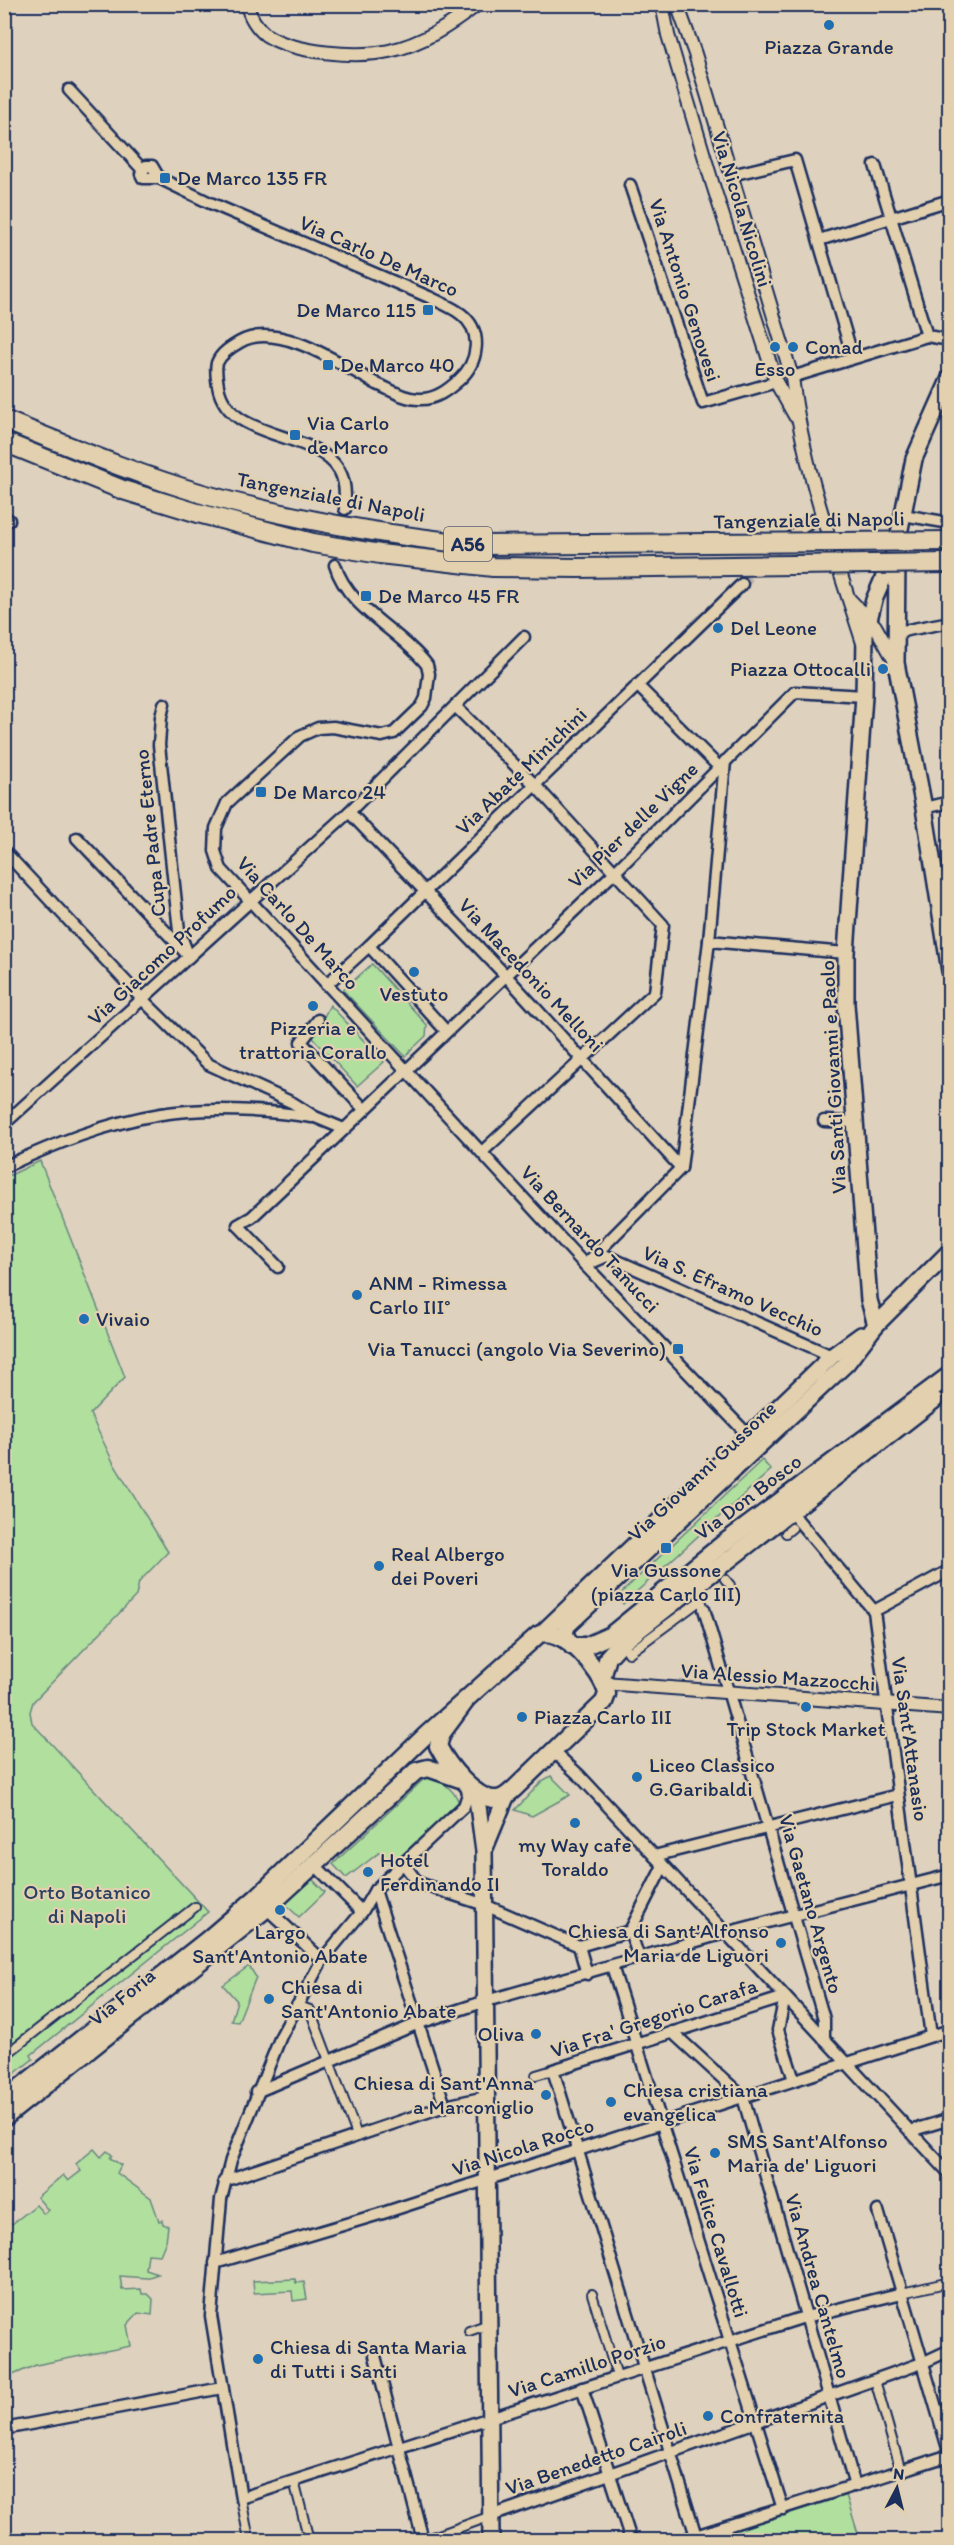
<svg xmlns="http://www.w3.org/2000/svg" width="954" height="2545" viewBox="0 0 954 2545" font-family="Itim,sans-serif">
<style>
.green{fill:#b1df9e;stroke:#66877e;stroke-width:1.5}
.lines{fill:none;stroke-linecap:round;stroke-linejoin:round}
.minor-tunnel{stroke:#b7b1ab;stroke-width:10;stroke-dasharray:10 5;stroke-linecap:butt}
.pedestrian-casing{stroke:#1b2f5e;stroke-width:12}
.minor-casing{stroke:#1b2f5e;stroke-width:15}
.tertiary-casing{stroke:#1b2f5e;stroke-width:16}
.secondary-casing{stroke:#1b2f5e;stroke-width:20}
.primary-casing{stroke:#1b2f5e;stroke-width:21}
.pedestrian{stroke:#e2d0ae;stroke-width:8}
.minor{stroke:#e2d0ae;stroke-width:10}
.tertiary{stroke:#e2d0ae;stroke-width:12}
.secondary{stroke:#e2d0ae;stroke-width:15}
.primary{stroke:#e2d0ae;stroke-width:16}
.motorway-bridge-casing{stroke:#1b2f5e;stroke-width:22;stroke-linecap:butt}
.motorway-bridge{stroke:#e2d0ae;stroke-width:18}
.poi-dot{fill:#1f6fb2;stroke:#e2d0ae;stroke-width:2}
.labels{text-anchor:middle;stroke-width:4.5;stroke-linejoin:round;paint-order:stroke}
.shield{fill:#e2d0ae;stroke:#575f76;stroke-width:1.5}
.shield-label{font-size:20px;font-weight:bold;fill:#1b2f5e}
.poi-label{font-size:21px;fill:#1b2f5e;stroke:#e2d0ae;text-anchor:start}
.street-label{font-size:21px;fill:#1b2f5e;stroke:#e2d0ae}
.park-label{font-size:21px;fill:#2a4164;stroke:#e2d0ae}
</style>
<rect width="100%" height="100%" fill="#ded1be"/>
<filter id="ink" filterUnits="userSpaceOnUse"><feTurbulence type="fractalNoise" baseFrequency=".0167" numOctaves="2"/><feDisplacementMap in="SourceGraphic" scale="12" xChannelSelector="R" yChannelSelector="G"/><feConvolveMatrix kernelMatrix="1 2 1 2 8 2 1 2 1" color-interpolation-filters="sRGB"/></filter>
<g filter="url(#ink)">
<!-- green -->
<g class="green">
<polygon points="372,964 427,1025 426,1036 405,1056 343,990"/>
<polygon points="330,1005 384,1062 357,1086 313,1038"/>
<polygon points="40,1161 125,1377 90,1414 114,1464 168,1552 139,1582 136,1596 33,1702 30,1712 32,1723 208,1912 31,2055 33,2059 5,2081 4,1178"/>
<polygon points="762,1460 771,1470 623,1604 617,1597"/>
<path d="M432 1776C442 1781 456 1792 459 1803L391 1865 380 1852 346 1878 333 1864 424 1779Z"/>
<polygon points="551,1776 570,1795 532,1816 515,1810 542,1781"/>
<polygon points="310,1877 325,1892 299,1917 284,1903"/>
<polygon points="249,1966 256,1977 238,2022 231,2021 237,2001 223,1985"/>
<polygon points="94,2149 101,2157 107,2151 112,2155 110,2158 121,2165 117,2173 151,2198 159,2221 162,2220 163,2224 168,2226 166,2241 160,2255 148,2254 146,2270 158,2274 146,2278 120,2276 122,2290 141,2289 142,2294 148,2294 153,2299 152,2315 138,2313 127,2325 131,2346 36,2365 8,2377 4,2370 5,2219 6,2217 12,2224 36,2205 44,2214 48,2210 37,2197 63,2175 68,2181 81,2171 76,2164"/>
<polygon points="295,2279 296,2283 304,2282 307,2299 293,2301 292,2291 254,2293 253,2281"/>
<polygon points="846,2495 860,2540 705,2540"/>
</g>
<g class="lines">
<!-- minor-tunnel -->
<g class="minor-tunnel">
<polyline points="335,565 345,509"/>
<polyline points="742,584 785,542"/>
</g>
<defs>
<g id="pedestrian">
<polyline points="786,1533 792,1528"/>
<polyline points="725,1579 730,1585"/>
<polyline points="622,1642 629,1653 701,1600 704,1609"/>
<polyline points="296,2005 310,2010 357,2135"/>
<polyline points="4,2056 195,1907"/>
<polyline points="536,2075 553,2070"/>
<polyline points="902,2293 950,2282"/>
<polyline points="592,2294 617,2376"/>
<polyline points="469,2331 489,2324"/>
<polyline points="875,2380 901,2471"/>
<polyline points="294,2481 309,2540"/>
<polyline points="241,2498 249,2540"/>
<polyline points="425,2540 491,2516"/>
</g>
<g id="minor">
<polyline points="69,90 142,169"/>
<polyline points="875,165 927,336"/>
<polyline points="731,175 795,160 853,358"/>
<path d="M159 178H143L141 174 146 166H152L159 178 208 202 429 297C439 302 452 307 461 314 484 332 478 363 459 380 448 390 435 400 419 399 404 399 391 390 377 384 342 365 278 320 240 342 231 347 221 353 217 363 215 370 217 379 218 386 228 442 314 429 339 470 346 482 345 496 345 509"/>
<polyline points="630,185 703,403 776,382"/>
<polyline points="819,240 950,200"/>
<polyline points="792,377 927,336 950,340"/>
<polyline points="903,515 950,523"/>
<polyline points="4,518 9,520"/>
<polyline points="794,534 803,526 823,515"/>
<path d="M335 565C348 609 400 630 427 665L429 674 426 698 422 706 394 733 382 736 333 727 318 728 300 736 227 803 216 828 215 851 221 869 585 1265 748 1435"/>
<polyline points="897,632 950,622"/>
<polyline points="637,685 719,767"/>
<polyline points="164,704 161,717 159,745 179,931 189,957"/>
<polyline points="456,707 534,784 663,925 655,992 482,1152"/>
<polyline points="924,808 950,802"/>
<polyline points="349,812 509,979 681,1168"/>
<polyline points="77,838 185,952"/>
<polyline points="4,851 143,1000 208,1064 293,1103 315,1117 344,1129"/>
<polyline points="709,941 846,953"/>
<polyline points="369,946 445,1030"/>
<polyline points="326,985 369,946 742,584"/>
<polyline points="318,1020 301,1042 364,1109"/>
<polyline points="824,1121 854,1122"/>
<polyline points="4,1124 349,812 524,637"/>
<path d="M4 1167C54 1144 106 1123 161 1114 206 1107 267 1110 312 1117"/>
<polyline points="591,1263 607,1256 832,1356"/>
<polyline points="585,1265 681,1168 709,941 725,761"/>
<polyline points="278,1267 238,1225 252,1217 615,872 795,692 864,696"/>
<polyline points="791,1512 874,1611 931,2036"/>
<polyline points="704,1609 824,2019 824,2039"/>
<polyline points="874,1611 950,1570"/>
<polyline points="553,1751 580,1776 950,2174"/>
<polyline points="465,1782 468,1794 464,1806 375,1890 362,1912 322,1960 281,2036 231,2160 221,2199 211,2316 241,2498 798,2319 902,2293"/>
<polyline points="654,1856 898,1795"/>
<polyline points="403,1863 418,1883 485,1905 579,1946"/>
<polyline points="314,1864 362,1912"/>
<polyline points="375,1890 445,2106"/>
<polyline points="263,1905 322,1960"/>
<polyline points="630,1931 663,1866"/>
<polyline points="612,1966 783,2509"/>
<polyline points="587,1974 579,1946 630,1931 639,1958"/>
<polyline points="785,1997 778,2030 794,2080"/>
<polyline points="672,2032 743,2097 855,2486"/>
<polyline points="256,2092 419,2023 486,2001 725,1933 950,1875"/>
<polyline points="910,2131 950,2119"/>
<polyline points="224,2181 445,2106 486,2097"/>
<polyline points="878,2211 950,2455"/>
<polyline points="215,2263 383,2213 950,2030"/>
<polyline points="375,2356 423,2540"/>
<polyline points="582,2388 631,2540"/>
<polyline points="4,2429 222,2388"/>
<polyline points="491,2516 922,2363 950,2350"/>
<polyline points="696,2536 553,2070 785,1997"/>
<polyline points="683,2540 950,2455"/>
</g>
<g id="tertiary">
<path d="M247 4C249 16 257 28 266 35 294 53 357 58 389 51 422 44 451 25 478 4"/>
<polyline points="662,4 668,35 712,182 776,382 795,416"/>
<path d="M677 4 695 54 792 377C803 468 835 556 863 643"/>
<polyline points="850,600 875,626 896,663"/>
<polyline points="604,1683 950,1709"/>
</g>
<g id="secondary">
<polyline points="897,558 896,663 924,808 950,971"/>
<polyline points="876,1325 869,1300 846,1004 846,953 864,696 865,635 874,600 896,549 914,459 950,378"/>
<polyline points="542,1633 832,1356 861,1335"/>
<polyline points="572,1646 565,1634 567,1626 847,1363 876,1325 950,1251"/>
<polyline points="476,1791 484,1851 491,2540"/>
<polyline points="485,1848 506,1797"/>
</g>
<g id="primary">
<polyline points="572,1646 586,1646 611,1635 724,1543 950,1375"/>
<polyline points="602,1678 608,1657 619,1645 934,1400"/>
<path d="M4 2100 207 1940 256 1898 426 1735 538 1635C562 1623 603 1672 607 1694L604 1702 514 1789C509 1793 505 1798 498 1799 475 1801 447 1764 438 1746L442 1733 465 1702"/>
<polyline points="4,2118 266,1909 416,1771 428,1768 460,1779"/>
</g>
</defs>
<!-- pedestrian casing -->
<use href="#pedestrian" class="pedestrian-casing"/>
<!-- minor casing -->
<use href="#minor" class="minor-casing"/>
<!-- tertiary casing -->
<use href="#tertiary" class="tertiary-casing"/>
<!-- secondary casing -->
<use href="#secondary" class="secondary-casing"/>
<!-- primary casing -->
<use href="#primary" class="primary-casing"/>
<!-- pedestrian -->
<use href="#pedestrian" class="pedestrian"/>
<!-- minor -->
<use href="#minor" class="minor"/>
<!-- tertiary -->
<use href="#tertiary" class="tertiary"/>
<!-- secondary -->
<use href="#secondary" class="secondary"/>
<!-- primary -->
<use href="#primary" class="primary"/>
<defs>
<g id="motorway-bridge">
<path d="M4 420C71 447 137 475 206 495 295 520 385 535 476 545L950 541"/>
<polyline points="4,442 123,490 198,513 313,543 380,554 493,567 577,568 950,563"/>
</g>
</defs>
<!-- motorway-bridge casing -->
<use href="#motorway-bridge" class="motorway-bridge-casing"/>
<!-- motorway-bridge -->
<use href="#motorway-bridge" class="motorway-bridge"/>
</g>
</g>
<!-- markers -->
<g class="poi-dot">
<circle cx="829" cy="25" r="6"/>
<rect x="159" y="172" width="12" height="12" rx="3"/>
<rect x="422" y="304" width="12" height="12" rx="3"/>
<circle cx="775" cy="347" r="6"/>
<circle cx="793" cy="347" r="6"/>
<rect x="322" y="359" width="12" height="12" rx="3"/>
<rect x="289" y="429" width="12" height="12" rx="3"/>
<rect x="360" y="590" width="12" height="12" rx="3"/>
<circle cx="718" cy="628" r="6"/>
<circle cx="883" cy="669" r="6"/>
<rect x="255" y="786" width="12" height="12" rx="3"/>
<circle cx="414" cy="972" r="6"/>
<circle cx="313" cy="1006" r="6"/>
<circle cx="357" cy="1295" r="6"/>
<circle cx="84" cy="1319" r="6"/>
<rect x="672" y="1343" width="12" height="12" rx="3"/>
<rect x="660" y="1542" width="12" height="12" rx="3"/>
<circle cx="379" cy="1566" r="6"/>
<circle cx="806" cy="1707" r="6"/>
<circle cx="522" cy="1717" r="6"/>
<circle cx="637" cy="1777" r="6"/>
<circle cx="575" cy="1823" r="6"/>
<circle cx="368" cy="1872" r="6"/>
<circle cx="280" cy="1910" r="6"/>
<circle cx="781" cy="1943" r="6"/>
<circle cx="269" cy="1999" r="6"/>
<circle cx="536" cy="2034" r="6"/>
<circle cx="546" cy="2095" r="6"/>
<circle cx="611" cy="2102" r="6"/>
<circle cx="715" cy="2153" r="6"/>
<circle cx="258" cy="2359" r="6"/>
<circle cx="708" cy="2416" r="6"/>
</g>
<g class="labels">
<!-- shield labels -->
<rect class="shield" x="444" y="527" width="48" height="34" rx="4.5"/>
<g class="shield-label">
<text x="468" y="551">A56</text>
</g>
<!-- poi labels -->
<g class="poi-label">
<text x="829" y="54" text-anchor="middle">Piazza Grande</text>
<text x="177" y="185">De Marco 135 FR</text>
<text x="416" y="317" text-anchor="end">De Marco 115</text>
<text x="805" y="354">Conad</text>
<text x="340" y="372">De Marco 40</text>
<text x="775" y="376" text-anchor="middle">Esso</text>
<text x="307" y="430">Via Carlo<tspan x="307" dy="24">de Marco</tspan></text>
<text x="378" y="603">De Marco 45 FR</text>
<text x="730" y="635">Del Leone</text>
<text x="871" y="676" text-anchor="end">Piazza Ottocalli</text>
<text x="273" y="799">De Marco 24</text>
<text x="414" y="1001" text-anchor="middle">Vestuto</text>
<text x="313" y="1035" text-anchor="middle">Pizzeria e<tspan x="313" dy="24">trattoria Corallo</tspan></text>
<text x="369" y="1290">ANM - Rimessa<tspan x="369" dy="24">Carlo III°</tspan></text>
<text x="96" y="1326">Vivaio</text>
<text x="666" y="1356" text-anchor="end">Via Tanucci (angolo Via Severino)</text>
<text x="391" y="1561">Real Albergo<tspan x="391" dy="24">dei Poveri</tspan></text>
<text x="666" y="1577" text-anchor="middle">Via Gussone<tspan x="666" dy="24">(piazza Carlo III)</tspan></text>
<text x="534" y="1724">Piazza Carlo III</text>
<text x="806" y="1736" text-anchor="middle">Trip Stock Market</text>
<text x="649" y="1772">Liceo Classico<tspan x="649" dy="24">G.Garibaldi</tspan></text>
<text x="575" y="1852" text-anchor="middle">my Way cafe<tspan x="575" dy="24">Toraldo</tspan></text>
<text x="380" y="1867">Hotel<tspan x="380" dy="24">Ferdinando II</tspan></text>
<text x="769" y="1938" text-anchor="end">Chiesa di Sant'Alfonso<tspan x="769" dy="24">Maria de Liguori</tspan></text>
<text x="280" y="1939" text-anchor="middle">Largo<tspan x="280" dy="24">Sant'Antonio Abate</tspan></text>
<text x="281" y="1994">Chiesa di<tspan x="281" dy="24">Sant'Antonio Abate</tspan></text>
<text x="524" y="2041" text-anchor="end">Oliva</text>
<text x="534" y="2090" text-anchor="end">Chiesa di Sant'Anna<tspan x="534" dy="24">a Marconiglio</tspan></text>
<text x="623" y="2097">Chiesa cristiana<tspan x="623" dy="24">evangelica</tspan></text>
<text x="727" y="2148">SMS Sant'Alfonso<tspan x="727" dy="24">Maria de' Liguori</tspan></text>
<text x="270" y="2354">Chiesa di Santa Maria<tspan x="270" dy="24">di Tutti i Santi</tspan></text>
<text x="720" y="2423">Confraternita</text>
</g>
<!-- street labels -->
<g class="street-label">
<text transform="translate(742 209) rotate(73)" y="7">Via Nicola Nicolini</text>
<text transform="translate(379 256) rotate(24)" y="7">Via Carlo De Marco</text>
<text transform="translate(685 290) rotate(72)" y="7">Via Antonio Genovesi</text>
<text transform="translate(331 497) rotate(11)" y="7">Tangenziale di Napoli</text>
<text transform="translate(809 520) rotate(-1)" y="7">Tangenziale di Napoli</text>
<text transform="translate(521 771) rotate(-44)" y="7">Via Abate Minichini</text>
<text transform="translate(633 825) rotate(-44)" y="7">Via Pier delle Vigne</text>
<text transform="translate(150 833) rotate(-96)" y="7">Cupa Padre Eterno</text>
<text transform="translate(298 923) rotate(48)" y="7">Via Carlo De Marco</text>
<text transform="translate(162 955) rotate(-43)" y="7">Via Giacomo Profumo</text>
<text transform="translate(531 975) rotate(47)" y="7">Via Macedonio Melloni</text>
<text transform="translate(833 1077) rotate(-93)" y="7">Via Santi Giovanni e Paolo</text>
<text transform="translate(590 1239) rotate(47)" y="7">Via Bernardo Tanucci</text>
<text transform="translate(733 1291) rotate(24)" y="7">Via S. Eframo Vecchio</text>
<text transform="translate(702 1471) rotate(-43)" y="7">Via Giovanni Gussone</text>
<text transform="translate(748 1497) rotate(-37)" y="7">Via Don Bosco</text>
<text transform="translate(778 1677) rotate(4)" y="7">Via Alessio Mazzocchi</text>
<text transform="translate(910 1739) rotate(82)" y="7">Via Sant'Attanasio</text>
<text transform="translate(811 1904) rotate(74)" y="7">Via Gaetano Argento</text>
<text transform="translate(122 1997) rotate(-39)" y="7">Via Foria</text>
<text transform="translate(654 2018) rotate(-18)" y="7">Via Fra' Gregorio Carafa</text>
<text transform="translate(523 2147) rotate(-18)" y="7">Via Nicola Rocco</text>
<text transform="translate(716 2232) rotate(73)" y="7">Via Felice Cavallotti</text>
<text transform="translate(818 2286) rotate(74)" y="7">Via Andrea Cantelmo</text>
<text transform="translate(587 2366) rotate(-18)" y="7">Via Camillo Porzio</text>
<text transform="translate(596 2458) rotate(-19)" y="7">Via Benedetto Cairoli</text>
</g>
<!-- park labels -->
<g class="park-label">
<text x="87" y="1899">Orto Botanico<tspan x="87" dy="24">di Napoli</tspan></text>
</g>
</g>
<!-- margin -->
<rect width="954" height="2545" fill="none" stroke="#e2d0ae" stroke-width="24"/>
<rect x="12" y="12" width="930" height="2521" fill="none" stroke="#1b2f5e" stroke-width="2" filter="url(#ink)"/>
<!-- north arrow -->
<g transform="translate(897 2488) rotate(7)" stroke="#e2d0ae" stroke-width="4.5" paint-order="stroke">
<path d="M0-4.5L10 22L0 15L-10 22Z" fill="#1b2f5e"/>
<text y="-9" font-size="16" font-weight="bold" text-anchor="middle" fill="#1b2f5e">N</text>
</g>
</svg>
